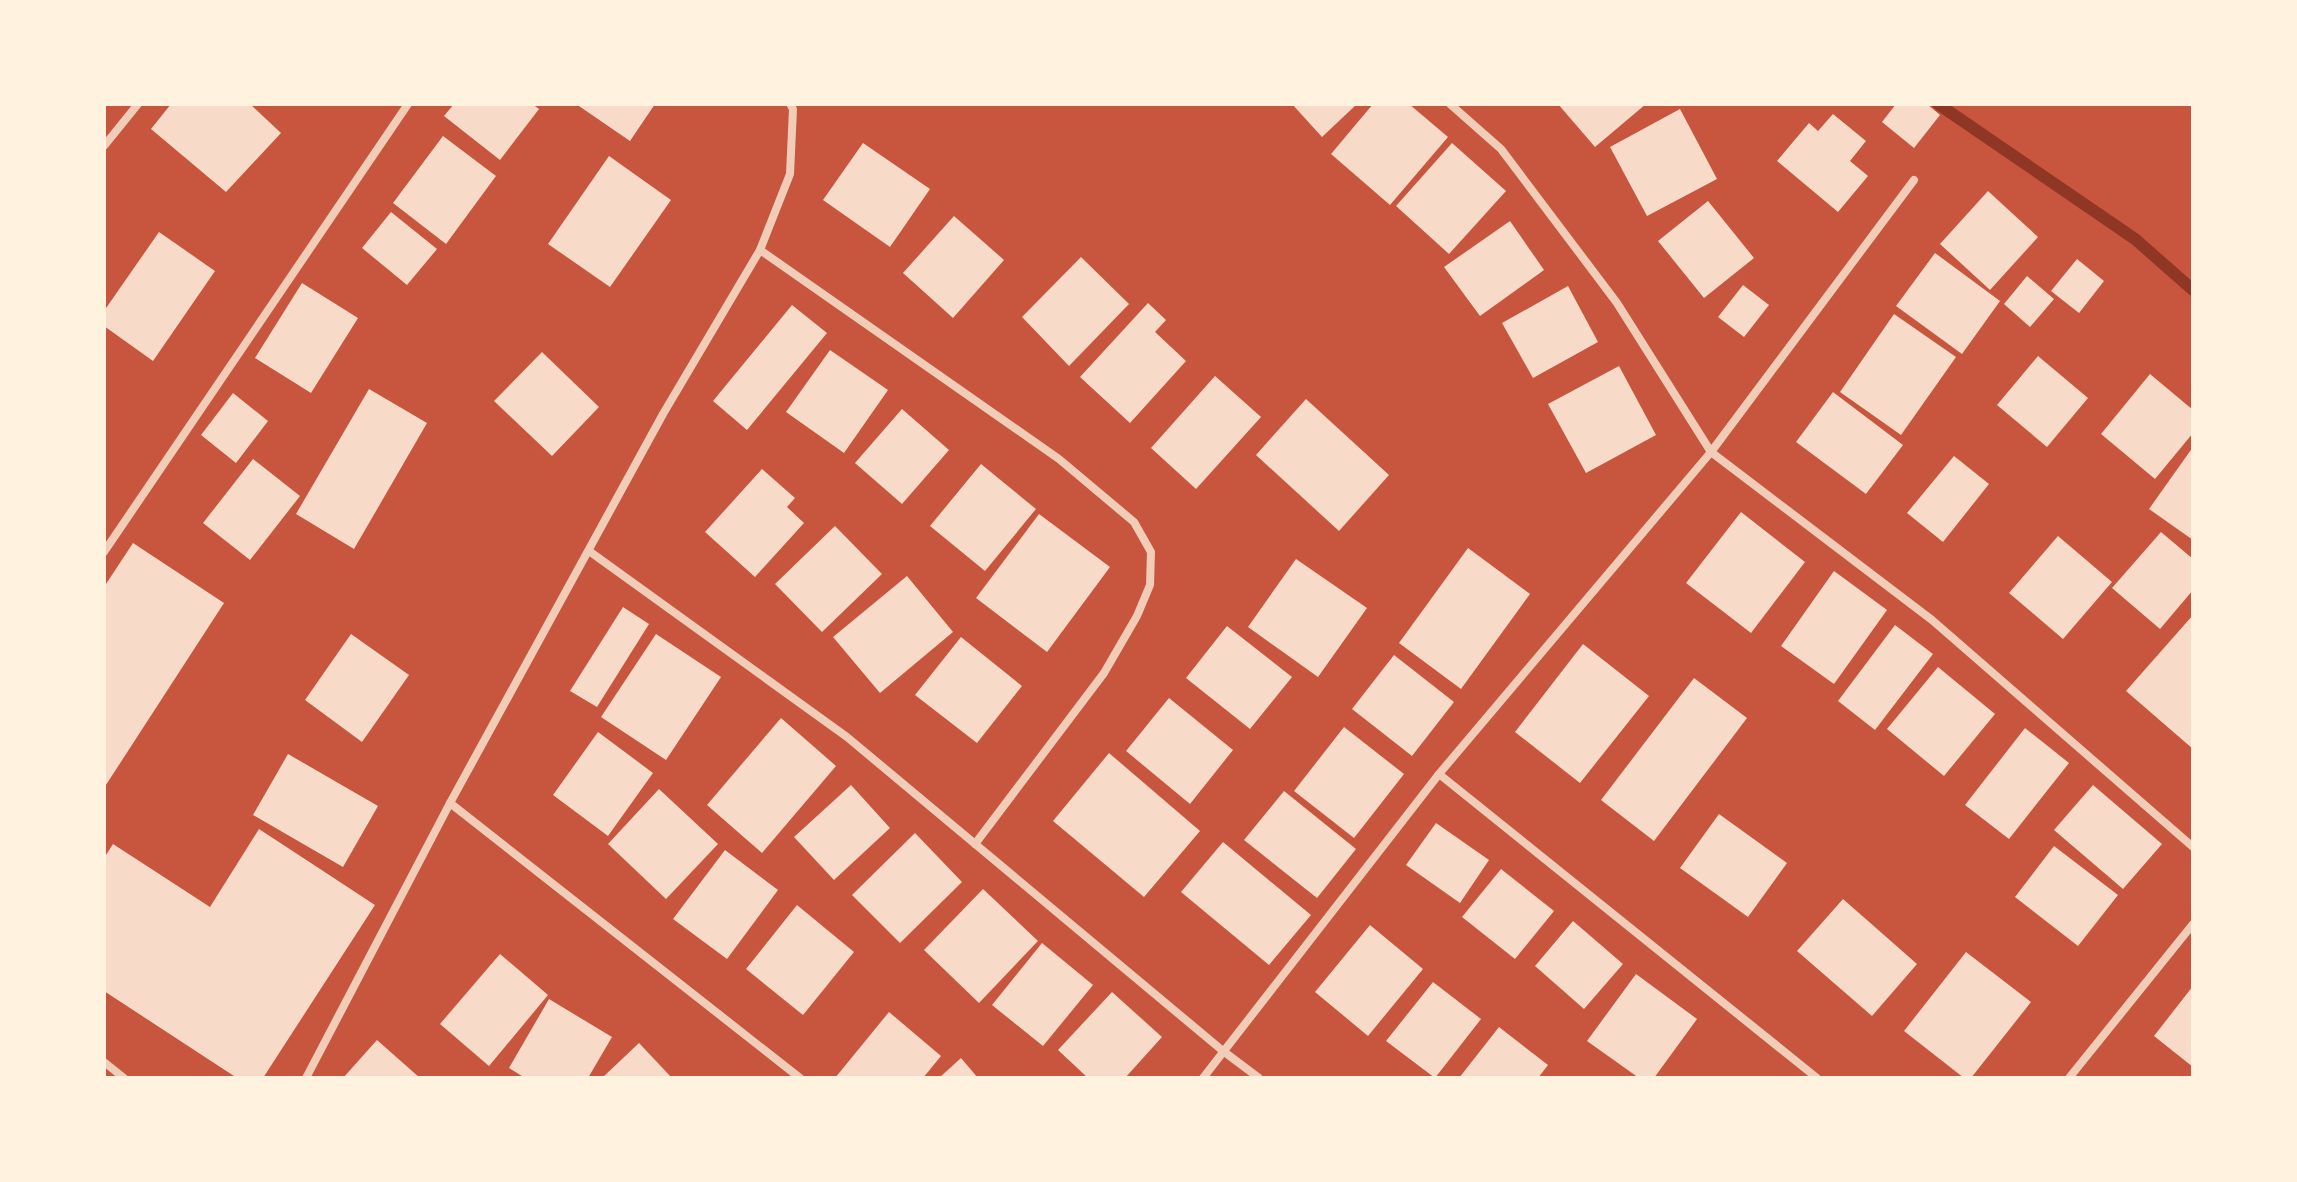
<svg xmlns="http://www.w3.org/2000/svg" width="2297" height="1182" viewBox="0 0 2297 1182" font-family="'Nunito Sans',sans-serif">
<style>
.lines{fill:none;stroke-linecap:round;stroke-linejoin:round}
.stream{stroke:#8f3625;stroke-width:12}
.building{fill:#f7dbc8}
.minor{stroke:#f1ccb7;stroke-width:8}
</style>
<rect width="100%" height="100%" fill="#c8553d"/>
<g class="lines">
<!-- stream -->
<polyline class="stream" points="1938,104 2135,239 2193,290"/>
</g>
<!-- building -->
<g class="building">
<polygon points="171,104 250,104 281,133 226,192 151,129"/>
<polygon points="454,104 532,104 539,109 500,160 444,116"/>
<polygon points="576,104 655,104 630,141"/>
<polygon points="1292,104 1357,104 1322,137"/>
<polygon points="1373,104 1409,104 1448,137 1390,205 1331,154"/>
<polygon points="1558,104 1646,104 1595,147"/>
<polygon points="1896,104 1927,104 1940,115 1914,148 1882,122"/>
<polygon points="1680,109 1717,179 1647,216 1610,147"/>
<polygon points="1833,114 1866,141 1850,161 1868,176 1838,212 1777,161 1809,123 1818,131"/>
<polygon points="443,136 496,176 446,244 393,203"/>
<polygon points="863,143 930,189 890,247 823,200"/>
<polygon points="1452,143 1506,191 1449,254 1396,206"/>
<polygon points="609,156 671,200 610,287 548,244"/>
<polygon points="1988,191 2038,237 1990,290 1940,244"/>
<polygon points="1708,201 1754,258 1704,298 1658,241"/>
<polygon points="391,212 437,249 407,285 362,248"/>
<polygon points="954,216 1004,260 953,318 903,273"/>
<polygon points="1510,221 1544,270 1480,316 1444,267"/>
<polygon points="159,232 215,271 153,361 104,326 104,311"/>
<polygon points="1935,253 2000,301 1962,354 1896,306"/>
<polygon points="1081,257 1129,304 1069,366 1022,317"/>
<polygon points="2077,259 2104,281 2079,313 2051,291"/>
<polygon points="2027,276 2054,299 2030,327 2004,304"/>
<polygon points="302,283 358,318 311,393 255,358"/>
<polygon points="1743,285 1769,305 1744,337 1718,317"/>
<polygon points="1568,286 1598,342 1533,378 1502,323"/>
<polygon points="1148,303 1166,320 1155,332 1186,361 1130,423 1080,377"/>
<polygon points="792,305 827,333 747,430 713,401"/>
<polygon points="1894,314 1956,357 1901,435 1840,392"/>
<polygon points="830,350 888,390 844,453 786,412"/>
<polygon points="542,352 599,407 552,456 494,401"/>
<polygon points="2038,356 2088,398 2047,447 1997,405"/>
<polygon points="1619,366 1656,435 1586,473 1548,404"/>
<polygon points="2150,374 2193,410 2193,433 2155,479 2101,434"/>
<polygon points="1215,376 1261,417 1196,489 1151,448"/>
<polygon points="369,389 427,423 354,549 296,514"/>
<polygon points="1833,392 1903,445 1866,494 1796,442"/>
<polygon points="233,393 268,421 236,463 201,435"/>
<polygon points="1306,399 1389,475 1339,531 1256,455"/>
<polygon points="902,409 949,450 902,504 855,463"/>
<polygon points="2193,447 2193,540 2149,509"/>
<polygon points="1954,456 1989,484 1943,542 1907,513"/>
<polygon points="253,459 300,496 250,560 203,523"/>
<polygon points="981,464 1036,509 985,571 930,526"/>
<polygon points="762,469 795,498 787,507 804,523 755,577 705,532"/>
<polygon points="1741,512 1805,562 1751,633 1686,583"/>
<polygon points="1039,514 1110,567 1047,652 976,598"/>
<polygon points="835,526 882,574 822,632 775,584"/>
<polygon points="2161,532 2193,559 2193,590 2160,629 2112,588"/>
<polygon points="2058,536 2112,582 2063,639 2009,593"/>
<polygon points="133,543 224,603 104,788 104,587"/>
<polygon points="1468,548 1530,594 1461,689 1399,643"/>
<polygon points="1296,559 1367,608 1318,677 1248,627"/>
<polygon points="1834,571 1887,610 1834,684 1781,646"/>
<polygon points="907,576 953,632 880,693 833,637"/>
<polygon points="623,607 649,624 597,707 570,691"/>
<polygon points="2193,615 2193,749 2126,691"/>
<polygon points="1895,625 1933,654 1875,730 1838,701"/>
<polygon points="1227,626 1292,677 1250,729 1186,678"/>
<polygon points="351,634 409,675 362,742 305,700"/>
<polygon points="656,634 721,677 666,760 601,717"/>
<polygon points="961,637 1022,686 977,743 915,695"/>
<polygon points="1583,644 1649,696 1580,783 1515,732"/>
<polygon points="1394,655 1454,702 1412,756 1352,709"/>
<polygon points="1938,667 1995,714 1944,776 1887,729"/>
<polygon points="1694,678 1747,718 1654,841 1601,800"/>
<polygon points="1169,698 1233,750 1190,804 1126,751"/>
<polygon points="781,718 836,766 762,853 707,805"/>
<polygon points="1344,727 1404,774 1354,838 1294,791"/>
<polygon points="2025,728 2069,763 2009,839 1965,805"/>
<polygon points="598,732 653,773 608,836 553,795"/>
<polygon points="1109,753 1200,831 1144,897 1053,821"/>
<polygon points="288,754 378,806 343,867 253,815"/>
<polygon points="851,785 890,828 834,880 794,837"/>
<polygon points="2093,785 2162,844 2123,889 2054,830"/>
<polygon points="659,789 718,844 666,899 608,844"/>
<polygon points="1284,791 1356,849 1317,898 1244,840"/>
<polygon points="1719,814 1787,863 1748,917 1680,868"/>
<polygon points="1436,823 1489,860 1460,903 1406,865"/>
<polygon points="259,829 375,905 263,1078 237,1078 104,991 104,858 113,844 210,907"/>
<polygon points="915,833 962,882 900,943 852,895"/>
<polygon points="1223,842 1311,915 1269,965 1181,892"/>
<polygon points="2054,846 2118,895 2078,946 2015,897"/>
<polygon points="725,850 778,890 727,959 673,919"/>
<polygon points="1501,869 1554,911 1515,959 1462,917"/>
<polygon points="983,889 1038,941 979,1003 924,950"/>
<polygon points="1843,899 1917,964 1872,1016 1797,951"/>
<polygon points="797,905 854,952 803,1015 746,969"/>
<polygon points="1573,921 1623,964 1584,1009 1535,966"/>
<polygon points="1370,925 1423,969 1368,1036 1315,992"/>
<polygon points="1042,943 1093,985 1043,1046 992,1005"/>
<polygon points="1966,952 2031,1002 1971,1078 1964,1078 1904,1031"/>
<polygon points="500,954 548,995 489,1066 440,1024"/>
<polygon points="1636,974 1697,1019 1654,1078 1639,1078 1587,1041"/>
<polygon points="1433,982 1481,1019 1435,1078 1386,1041"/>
<polygon points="2193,986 2193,1067 2154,1036"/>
<polygon points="1112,992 1162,1037 1125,1078 1088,1078 1058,1050"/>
<polygon points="549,999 612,1037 588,1078 525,1078 509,1068"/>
<polygon points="889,1012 941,1056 923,1078 835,1078"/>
<polygon points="1499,1027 1548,1065 1538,1078 1459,1078"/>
<polygon points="377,1040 420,1078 343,1078"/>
<polygon points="639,1043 672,1078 602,1078"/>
<polygon points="961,1058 978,1078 939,1078"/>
</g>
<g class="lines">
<!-- minor -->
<g class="minor">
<polyline points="1450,104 1501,149 1617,303 1711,452 1932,620 2193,847"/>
<polyline points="104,146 138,104"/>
<polyline points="760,250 1059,459 1134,522 1151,552 1150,585 1137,616 1104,673 975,844"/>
<polyline points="589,551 847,737 1223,1051 1259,1078"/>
<polyline points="104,552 408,104"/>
<polyline points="1439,774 1817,1078"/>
<polyline points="450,803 800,1078"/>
<polyline points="104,1062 124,1078"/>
<polyline points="306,1078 450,803 663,414 760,250 790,174 793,109 790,104"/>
<polyline points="1203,1078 1439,774 1711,452 1914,180"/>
<polyline points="2069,1078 2193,924"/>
</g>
</g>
<!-- border -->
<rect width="2297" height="1182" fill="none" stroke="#fff3e0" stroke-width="212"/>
</svg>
